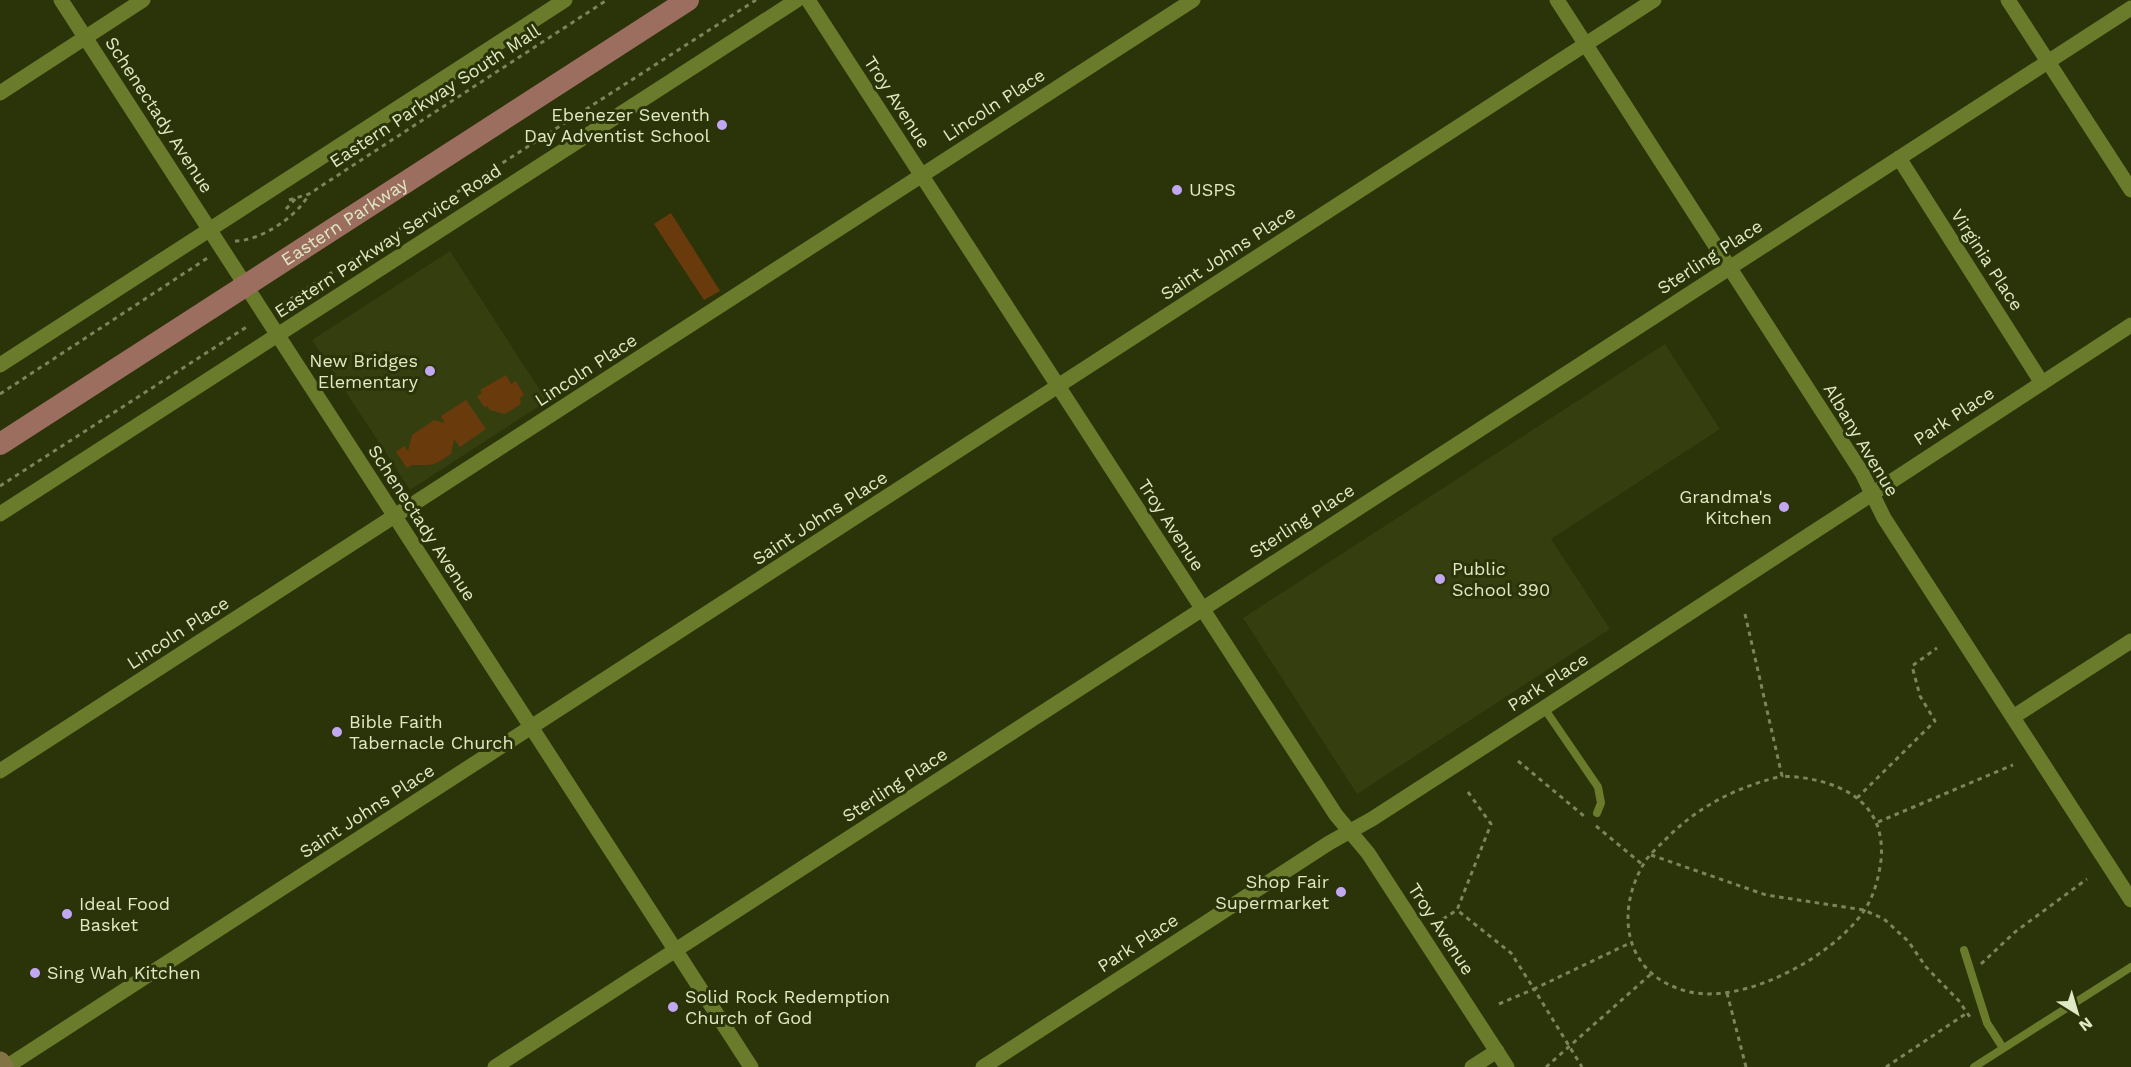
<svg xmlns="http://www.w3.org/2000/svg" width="2131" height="1067" viewBox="0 0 2131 1067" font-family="'Work Sans',sans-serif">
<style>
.built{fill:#343e0f}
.green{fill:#693b0c}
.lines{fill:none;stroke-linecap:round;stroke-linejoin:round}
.path{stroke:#7b845b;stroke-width:3;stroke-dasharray:4.5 4.5;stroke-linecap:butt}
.service{stroke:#6a7b2c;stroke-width:8}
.minor{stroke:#6a7b2c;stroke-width:15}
.secondary{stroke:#837446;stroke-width:21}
.primary{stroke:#9c6e60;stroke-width:22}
.poi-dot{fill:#c2a8f2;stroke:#2b3308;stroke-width:2}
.labels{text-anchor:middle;stroke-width:6;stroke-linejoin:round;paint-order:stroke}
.street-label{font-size:18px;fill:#dfe9c3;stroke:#2b3308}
.poi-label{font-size:18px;fill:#dfe9c3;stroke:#2b3308;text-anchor:start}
</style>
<rect width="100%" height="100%" fill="#2b3308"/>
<!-- built -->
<g class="built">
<polygon points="450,251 547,401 410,490 312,340"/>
<polygon points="1665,344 1720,429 1551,539 1610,629 1357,794 1243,618"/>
</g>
<!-- green -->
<g class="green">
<polygon points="671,213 720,291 704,300 654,224"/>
<polygon points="506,375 511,384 516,381 524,395 520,398 521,404 505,414 490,410 487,406 484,407 477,396 482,393 480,390"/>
<path d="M466 400 486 429 460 447 454 439 451 454C431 467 434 465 412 465L407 468 396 452 404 446 408 451 412 435 434 420 445 423 441 416Z"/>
</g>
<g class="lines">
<!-- path -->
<g class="path">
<polyline points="289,200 309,194 607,0"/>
<polyline points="286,209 297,197"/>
<path d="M235 241C260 241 297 217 309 194"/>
<polyline points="283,304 756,0"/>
<polyline points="0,394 209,257"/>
<polyline points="0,486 248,326"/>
<path d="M1745 614 1782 776C1737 787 1698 806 1665 840 1659 846 1651 853 1646 860 1613 912 1624 977 1690 992 1746 1004 1832 957 1864 911 1874 896 1879 877 1881 860 1887 798 1834 778 1782 776"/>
<polyline points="1518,761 1584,816"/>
<polyline points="1468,792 1491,824 1457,910 1511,953 1534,989 1630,943"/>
<polyline points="1857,798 1935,721 1920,696 1912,666 1937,648"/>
<polyline points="1878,822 2013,765"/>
<polyline points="1596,826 1643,865"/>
<polyline points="1651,855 1766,895 1864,910 1884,919 1908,941 1926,967 1959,1001 1972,1020"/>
<polyline points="1443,919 1457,910"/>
<polyline points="1981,964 2015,932 2087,879"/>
<polyline points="1727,993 1746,1067"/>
<polyline points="1499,1004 1534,989 1582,1067"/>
<polyline points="1546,1067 1651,974"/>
<polyline points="1886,1067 1967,1013"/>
</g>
<!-- service -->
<g class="service">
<polyline points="1544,708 1598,787 1601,803 1597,813"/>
<polyline points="1964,950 1987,1023 2003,1048"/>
<polyline points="1974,1067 2131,967"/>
</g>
<!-- minor -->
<g class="minor">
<polyline points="61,0 751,1067"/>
<polyline points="808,0 1336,815 1368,853 1507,1067"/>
<polyline points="1557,0 1862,473 1884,518 2131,900"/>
<polyline points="2008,0 2131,190"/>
<polyline points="0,93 143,0"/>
<polyline points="1899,158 2042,383"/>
<polyline points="0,365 565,0"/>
<polyline points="0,514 797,0"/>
<polyline points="2013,717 2131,641"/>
<polyline points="0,771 1193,0"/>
<polyline points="6,1067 1654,0"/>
<polyline points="495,1067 2131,8"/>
<polyline points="983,1067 1329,843 1372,819 1544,708 2131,325"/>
<polyline points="1472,1067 1497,1051"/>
</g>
<!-- secondary -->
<polyline class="secondary" points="0,1062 3,1067"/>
<!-- primary -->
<path class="primary" id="s1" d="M0 444 688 0"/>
</g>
<!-- markers -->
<g class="poi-dot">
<circle cx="722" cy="125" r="6"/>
<circle cx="1177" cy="190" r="6"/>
<circle cx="430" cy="371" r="6"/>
<circle cx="1784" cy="507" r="6"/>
<circle cx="1440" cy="579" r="6"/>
<circle cx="337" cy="732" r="6"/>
<circle cx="1341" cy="892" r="6"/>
<circle cx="67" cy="914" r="6"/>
<circle cx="35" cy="973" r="6"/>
<circle cx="673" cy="1007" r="6"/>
</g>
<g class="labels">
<!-- street labels -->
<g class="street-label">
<text transform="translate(435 96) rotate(-33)" y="6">Eastern Parkway South Mall</text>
<text transform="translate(897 102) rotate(57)" y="6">Troy Avenue</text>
<text transform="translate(994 105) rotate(-33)" y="6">Lincoln Place</text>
<text transform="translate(159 115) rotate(57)" y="6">Schenectady Avenue</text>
<text dy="6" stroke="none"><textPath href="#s1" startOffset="410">Eastern Parkway</textPath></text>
<text transform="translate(388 241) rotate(-33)" y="6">Eastern Parkway Service Road</text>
<text transform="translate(1228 253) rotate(-33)" y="6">Saint Johns Place</text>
<text transform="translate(1710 257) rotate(-33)" y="6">Sterling Place</text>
<text transform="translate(1987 260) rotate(57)" y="6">Virginia Place</text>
<text transform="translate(586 370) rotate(-33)" y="6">Lincoln Place</text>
<text transform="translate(1954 416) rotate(-33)" y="6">Park Place</text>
<text transform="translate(1861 440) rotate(59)" y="6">Albany Avenue</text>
<text transform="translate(820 518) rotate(-33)" y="6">Saint Johns Place</text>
<text transform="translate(1302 521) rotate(-33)" y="6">Sterling Place</text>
<text transform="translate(422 523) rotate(57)" y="6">Schenectady Avenue</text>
<text transform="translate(1171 525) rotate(57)" y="6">Troy Avenue</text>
<text transform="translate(178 633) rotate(-33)" y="6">Lincoln Place</text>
<text transform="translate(1548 682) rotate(-33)" y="6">Park Place</text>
<text transform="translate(895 785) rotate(-33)" y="6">Sterling Place</text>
<text transform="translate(367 811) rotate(-33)" y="6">Saint Johns Place</text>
<text transform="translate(1441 929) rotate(57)" y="6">Troy Avenue</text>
<text transform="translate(1138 943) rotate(-33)" y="6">Park Place</text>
</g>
<!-- poi labels -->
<g class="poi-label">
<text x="710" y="121" text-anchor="end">Ebenezer Seventh<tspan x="710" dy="21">Day Adventist School</tspan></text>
<text x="1189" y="196">USPS</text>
<text x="418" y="367" text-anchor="end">New Bridges<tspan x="418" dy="21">Elementary</tspan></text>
<text x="1772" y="503" text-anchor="end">Grandma's<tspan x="1772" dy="21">Kitchen</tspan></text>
<text x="1452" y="575">Public<tspan x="1452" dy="21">School 390</tspan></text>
<text x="349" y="728">Bible Faith<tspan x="349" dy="21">Tabernacle Church</tspan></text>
<text x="1329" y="888" text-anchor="end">Shop Fair<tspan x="1329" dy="21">Supermarket</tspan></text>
<text x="79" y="910">Ideal Food<tspan x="79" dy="21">Basket</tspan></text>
<text x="47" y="979">Sing Wah Kitchen</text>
<text x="685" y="1003">Solid Rock Redemption<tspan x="685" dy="21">Church of God</tspan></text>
</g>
</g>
<!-- north arrow -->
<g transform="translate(2077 1013) rotate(143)" stroke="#2b3308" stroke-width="4.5" paint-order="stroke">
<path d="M0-4.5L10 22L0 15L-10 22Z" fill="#dfe9c3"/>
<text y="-9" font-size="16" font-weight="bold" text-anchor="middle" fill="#dfe9c3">N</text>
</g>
</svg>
